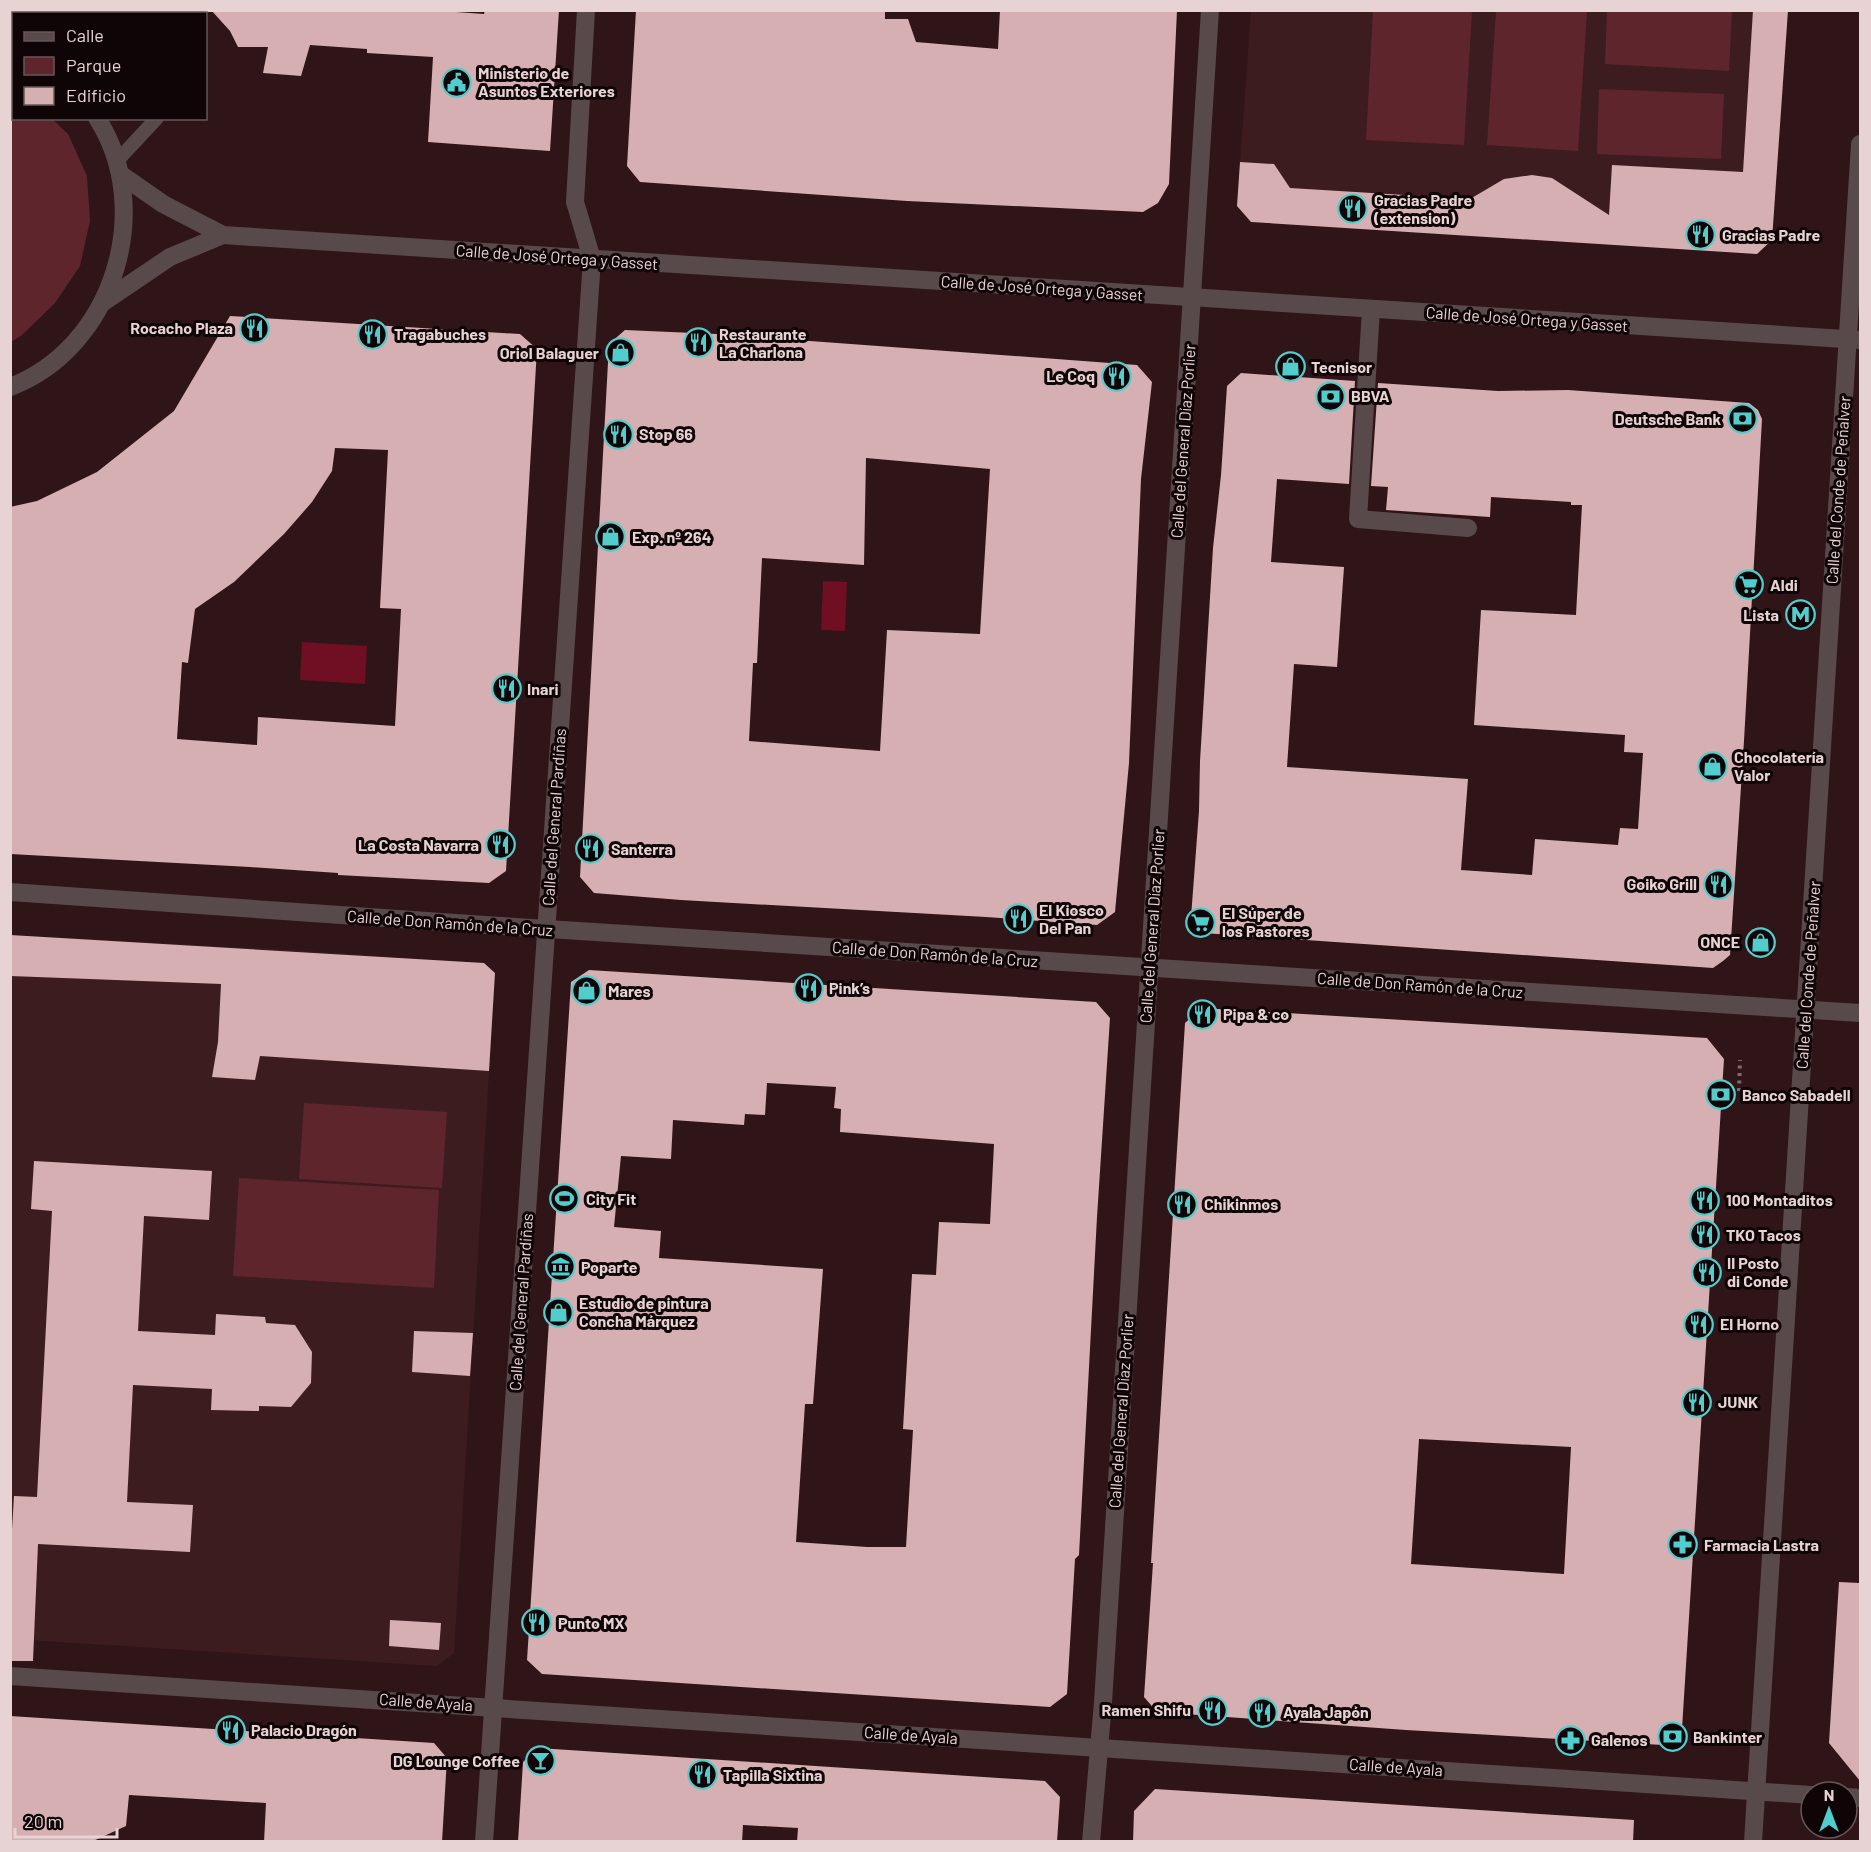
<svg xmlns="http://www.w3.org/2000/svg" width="1871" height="1852" viewBox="0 0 1871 1852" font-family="Barlow,sans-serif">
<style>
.built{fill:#3c1c1f}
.green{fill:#5e262c}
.water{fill:#700e23}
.building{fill:#d5afb1;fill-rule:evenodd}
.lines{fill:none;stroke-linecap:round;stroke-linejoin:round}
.path{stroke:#826b6d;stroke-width:4;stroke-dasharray:3 4.5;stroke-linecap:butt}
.service{stroke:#584a4a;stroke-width:14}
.minor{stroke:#584a4a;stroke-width:18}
.tertiary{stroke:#584a4a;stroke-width:18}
.labels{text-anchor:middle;stroke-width:6;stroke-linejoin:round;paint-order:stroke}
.poi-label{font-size:16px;font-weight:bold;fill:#e7d3d4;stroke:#100506;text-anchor:start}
.street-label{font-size:16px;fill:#e7d3d4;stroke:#100506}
</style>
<rect width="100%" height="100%" fill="#2f1517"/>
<!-- built -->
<g class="built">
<polygon points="1251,11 1788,11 1772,240 1757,254 1251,222 1237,206"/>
<polygon points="10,935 290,950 484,963 495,973 454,1653 437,1666 11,1639"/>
</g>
<!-- green -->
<g class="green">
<polygon points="1373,11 1472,11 1464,145 1366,140"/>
<polygon points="1496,11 1587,11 1578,151 1487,145"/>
<polygon points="1607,11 1732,11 1729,71 1605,64"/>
<polygon points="10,84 13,86 14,118 52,119 68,134 87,176 90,221 80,266 55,303 22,335 11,342"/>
<polygon points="1599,89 1724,94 1721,159 1597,154"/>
<polygon points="304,1103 447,1112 442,1188 299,1179"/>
<polygon points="239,1178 439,1190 434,1288 233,1276"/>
</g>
<!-- water -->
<g class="water">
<polygon points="823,581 847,582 845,631 821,630"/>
<polygon points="302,642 367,646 365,684 300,680"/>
</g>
<!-- building -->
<g class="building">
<polygon points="211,10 428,10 484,14 485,10 559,10 550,151 428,142 433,57 367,53 367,49 310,45 301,76 263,73 268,47 238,47 230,31"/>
<polygon points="636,10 885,10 885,19 908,19 916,42 998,49 1000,10 1177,10 1169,184 1158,203 1143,212 907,201 640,182 627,166"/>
<polygon points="1753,10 1788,10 1772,240 1757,254 1251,222 1237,206 1240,162 1274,164 1290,188 1470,199 1504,179 1532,175 1552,178 1609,215 1612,165 1743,172"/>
<path d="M230 316 520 334 537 349 506 871 489 883 338 875V873L250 867 10 854V507L37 501 97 472 174 411ZM335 448 388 450 380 608 401 609 395 726 258 717 257 745 177 739 182 662 188 663 195 609 234 582 284 534 312 502 332 471Z"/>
<path d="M625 330 716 334 1137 365 1152 382 1141 479 1129 763 1115 912 1097 925 986 917 681 900 594 893 580 877 609 344ZM866 458 990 469 980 634 887 630 880 751 749 741 753 663H757L762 558 864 565Z"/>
<polygon points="1241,373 1355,381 1349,484 1277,479 1271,562 1344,567 1337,667 1294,664 1287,767 1468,779 1461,870 1532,875 1535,839 1618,845 1620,828 1638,829 1643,753 1624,752 1625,735 1474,725 1481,610 1576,615 1582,505 1571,505 1571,502 1491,497 1490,517 1386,510 1388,487 1371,486 1378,383 1498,391 1568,390 1749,403 1758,410 1762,419 1744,741 1730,955 1723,961 1713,968 1203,933 1191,917 1199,811 1200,761 1213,548 1221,475 1227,386"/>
<polygon points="10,935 484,963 495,973 489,1071 260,1056 255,1080 212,1077 218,1042 221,984 10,976"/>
<path d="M589 970 1096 1002 1110 1018 1097 1217 1079 1555 1075 1559 1067 1694 1050 1707 542 1674 527 1660 571 982ZM767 1083 836 1087 834 1108 841 1109 840 1132 994 1144 990 1224 939 1222 936 1275 912 1274 903 1429 913 1430 906 1547H867L796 1542 805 1404H813L823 1269 659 1258 661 1231 614 1227 621 1156 671 1159 673 1120 744 1125 745 1114 765 1115Z"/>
<path d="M1201 1008 1707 1038 1724 1059 1682 1729 1663 1745 1406 1730 1157 1712 1144 1697 1153 1563H1151L1185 1023ZM1419 1439 1571 1447 1564 1574 1411 1564Z"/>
<polygon points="34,1161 212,1171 209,1220 144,1216 138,1331 215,1335 216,1314 265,1317 266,1323 295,1325 312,1352 311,1383 291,1407 259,1406 259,1411 211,1410 212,1389 133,1385 127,1502 193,1505 190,1552 38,1544 33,1661 10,1661 10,1563 14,1496 37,1497 52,1211 31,1209"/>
<polygon points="414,1331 473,1333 470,1376 412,1372"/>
<polygon points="1839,1582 1860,1583 1860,1781 1829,1743"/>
<polygon points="390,1620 441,1623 439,1650 389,1646"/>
<polygon points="10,1716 434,1743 447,1758 442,1842 264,1842 266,1803 129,1795 126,1826 91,1842 10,1842"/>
<polygon points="538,1748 1045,1781 1060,1797 1057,1842 797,1842 798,1828 743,1825 742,1842 518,1842 523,1762"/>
<polygon points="1155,1789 1634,1820 1633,1842 1133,1842 1134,1811"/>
</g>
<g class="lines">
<!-- path -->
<polyline class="path" points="1739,1091 1740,1060"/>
<!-- service -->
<g class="service">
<polyline points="121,10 124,14"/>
<polyline points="116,162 157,118"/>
</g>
<!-- minor -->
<g class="minor">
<polyline points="1371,309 1358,519 1468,528"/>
<polyline points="10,892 485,925 1860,1013"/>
<path d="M10 1676C611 1713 1211 1756 1811 1795"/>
<polyline points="1847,1797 1860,1798"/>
<polyline points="484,1842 592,259 575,202 586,10"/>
<polyline points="1091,1842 1103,1702 1210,10"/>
</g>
<!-- tertiary -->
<g class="tertiary">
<polyline points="10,40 14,41"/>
<polyline points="120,174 163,204 223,235 1860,340"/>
<polyline points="102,303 170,257 223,235"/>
<path d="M10 387C113 348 156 210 97 118"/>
<polyline points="1753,1842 1860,144"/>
</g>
</g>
<!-- icons -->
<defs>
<symbol id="civic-ring" viewBox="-11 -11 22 22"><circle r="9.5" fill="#100506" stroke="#52cdce" stroke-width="1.5"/><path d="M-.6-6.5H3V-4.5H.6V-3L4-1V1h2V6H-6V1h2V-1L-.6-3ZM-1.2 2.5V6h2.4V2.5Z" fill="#52cdce"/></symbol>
<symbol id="restaurant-ring" viewBox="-11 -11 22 22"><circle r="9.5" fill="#100506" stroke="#52cdce" stroke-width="1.5"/><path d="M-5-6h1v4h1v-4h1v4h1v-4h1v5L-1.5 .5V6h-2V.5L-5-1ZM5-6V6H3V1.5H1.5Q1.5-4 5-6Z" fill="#52cdce"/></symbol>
<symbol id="shop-ring" viewBox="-11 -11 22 22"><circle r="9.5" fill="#100506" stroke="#52cdce" stroke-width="1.5"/><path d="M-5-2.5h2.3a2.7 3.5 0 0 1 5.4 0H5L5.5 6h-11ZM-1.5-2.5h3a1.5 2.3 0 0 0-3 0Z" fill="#52cdce"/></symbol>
<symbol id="bank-ring" viewBox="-11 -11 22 22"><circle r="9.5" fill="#100506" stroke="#52cdce" stroke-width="1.5"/><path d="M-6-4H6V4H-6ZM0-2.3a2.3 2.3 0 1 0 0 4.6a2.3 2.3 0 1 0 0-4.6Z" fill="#52cdce"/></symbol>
<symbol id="supermarket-ring" viewBox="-11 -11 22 22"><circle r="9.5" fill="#100506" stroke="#52cdce" stroke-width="1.5"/><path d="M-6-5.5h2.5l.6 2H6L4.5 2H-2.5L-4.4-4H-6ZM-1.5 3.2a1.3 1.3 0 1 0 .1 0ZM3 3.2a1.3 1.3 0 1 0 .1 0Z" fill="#52cdce"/></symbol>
<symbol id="metro-ring" viewBox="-11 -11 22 22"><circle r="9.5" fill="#100506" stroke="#52cdce" stroke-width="1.5"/><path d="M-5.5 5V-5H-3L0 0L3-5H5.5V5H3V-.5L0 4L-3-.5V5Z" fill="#52cdce"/></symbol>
<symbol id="stadium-ring" viewBox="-11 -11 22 22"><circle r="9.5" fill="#100506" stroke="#52cdce" stroke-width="1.5"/><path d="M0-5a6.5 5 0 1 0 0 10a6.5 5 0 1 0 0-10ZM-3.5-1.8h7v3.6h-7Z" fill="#52cdce"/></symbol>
<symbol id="museum-ring" viewBox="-11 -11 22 22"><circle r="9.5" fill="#100506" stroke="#52cdce" stroke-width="1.5"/><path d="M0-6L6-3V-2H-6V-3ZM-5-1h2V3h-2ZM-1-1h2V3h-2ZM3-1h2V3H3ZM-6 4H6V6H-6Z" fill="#52cdce"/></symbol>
<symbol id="pharmacy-ring" viewBox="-11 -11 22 22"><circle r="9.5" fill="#100506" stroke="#52cdce" stroke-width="1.5"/><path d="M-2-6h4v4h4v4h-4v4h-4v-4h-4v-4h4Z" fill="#52cdce"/></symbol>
<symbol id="bar-ring" viewBox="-11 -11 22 22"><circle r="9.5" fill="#100506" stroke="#52cdce" stroke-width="1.5"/><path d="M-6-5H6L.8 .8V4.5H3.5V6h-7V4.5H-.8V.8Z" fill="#52cdce"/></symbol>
</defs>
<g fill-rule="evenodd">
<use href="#civic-ring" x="440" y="66" width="33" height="33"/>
<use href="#restaurant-ring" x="1336" y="192" width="33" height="33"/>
<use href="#restaurant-ring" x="1684" y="218" width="33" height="33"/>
<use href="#restaurant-ring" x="238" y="312" width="33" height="33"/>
<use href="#restaurant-ring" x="356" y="318" width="33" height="33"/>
<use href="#restaurant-ring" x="682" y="326" width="33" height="33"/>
<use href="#shop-ring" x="604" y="336" width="33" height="33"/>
<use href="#shop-ring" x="1274" y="350" width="33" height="33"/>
<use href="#restaurant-ring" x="1100" y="360" width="33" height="33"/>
<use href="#bank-ring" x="1314" y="380" width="33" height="33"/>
<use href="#bank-ring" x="1726" y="402" width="33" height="33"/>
<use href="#restaurant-ring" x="602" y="418" width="33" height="33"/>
<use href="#shop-ring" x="594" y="520" width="33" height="33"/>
<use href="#supermarket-ring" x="1732" y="568" width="33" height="33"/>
<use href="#metro-ring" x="1784" y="598" width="33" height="33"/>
<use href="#restaurant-ring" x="490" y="672" width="33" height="33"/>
<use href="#shop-ring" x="1696" y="750" width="33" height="33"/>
<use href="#restaurant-ring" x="484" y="828" width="33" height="33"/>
<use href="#restaurant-ring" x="574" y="832" width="33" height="33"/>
<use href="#restaurant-ring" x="1702" y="868" width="33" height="33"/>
<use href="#restaurant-ring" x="1002" y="902" width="33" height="33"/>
<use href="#supermarket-ring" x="1184" y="906" width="33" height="33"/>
<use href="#shop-ring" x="1744" y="926" width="33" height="33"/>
<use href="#restaurant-ring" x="792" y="972" width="33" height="33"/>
<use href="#shop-ring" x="570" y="974" width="33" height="33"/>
<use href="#restaurant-ring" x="1186" y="998" width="33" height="33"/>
<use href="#bank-ring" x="1704" y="1078" width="33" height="33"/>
<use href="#stadium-ring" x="548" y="1182" width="33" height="33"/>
<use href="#restaurant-ring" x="1688" y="1184" width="33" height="33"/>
<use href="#restaurant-ring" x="1166" y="1188" width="33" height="33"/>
<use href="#restaurant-ring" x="1688" y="1218" width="33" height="33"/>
<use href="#museum-ring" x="544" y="1250" width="33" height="33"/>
<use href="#restaurant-ring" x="1690" y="1256" width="33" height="33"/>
<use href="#shop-ring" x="542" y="1296" width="33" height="33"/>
<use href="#restaurant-ring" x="1682" y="1308" width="33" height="33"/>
<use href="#restaurant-ring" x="1680" y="1386" width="33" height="33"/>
<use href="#pharmacy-ring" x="1666" y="1528" width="33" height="33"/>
<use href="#restaurant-ring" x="520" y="1606" width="33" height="33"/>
<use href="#restaurant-ring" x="1196" y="1694" width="33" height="33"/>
<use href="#restaurant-ring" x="1246" y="1696" width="33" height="33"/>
<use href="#restaurant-ring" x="214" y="1714" width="33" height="33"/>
<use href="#bank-ring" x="1656" y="1720" width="33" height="33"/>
<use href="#pharmacy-ring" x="1554" y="1724" width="33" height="33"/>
<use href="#bar-ring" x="524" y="1744" width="33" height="33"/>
<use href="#restaurant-ring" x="686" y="1758" width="33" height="33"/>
</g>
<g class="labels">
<!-- poi labels -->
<g class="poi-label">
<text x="478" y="79">Ministerio de<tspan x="478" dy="18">Asuntos Exteriores</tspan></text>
<text x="1374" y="206">Gracias Padre<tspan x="1374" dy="18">(extension)</tspan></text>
<text x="1722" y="241">Gracias Padre</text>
<text x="233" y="334" text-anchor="end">Rocacho Plaza</text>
<text x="394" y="340">Tragabuches</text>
<text x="719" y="340">Restaurante<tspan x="719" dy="18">La Charlona</tspan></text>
<text x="599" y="359" text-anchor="end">Oriol Balaguer</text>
<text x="1311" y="373">Tecnisor</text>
<text x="1095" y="382" text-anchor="end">Le Coq</text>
<text x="1351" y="402">BBVA</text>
<text x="1721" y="425" text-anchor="end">Deutsche Bank</text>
<text x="639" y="440">Stop 66</text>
<text x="632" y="543">Exp. nº 264</text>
<text x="1770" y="591">Aldi</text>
<text x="1779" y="621" text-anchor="end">Lista</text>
<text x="527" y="695">Inari</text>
<text x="1734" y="763">Chocolatería<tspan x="1734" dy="18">Valor</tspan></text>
<text x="479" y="851" text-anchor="end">La Costa Navarra</text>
<text x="611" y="855">Santerra</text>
<text x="1697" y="890" text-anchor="end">Goiko Grill</text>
<text x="1039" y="916">El Kiosco<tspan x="1039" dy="18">Del Pan</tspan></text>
<text x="1222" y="919">El Súper de<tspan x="1222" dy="18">los Pastores</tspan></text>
<text x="1740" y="948" text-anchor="end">ONCE</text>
<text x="829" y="994">Pink’s</text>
<text x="608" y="997">Mares</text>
<text x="1223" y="1020">Pipa &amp; co</text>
<text x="1742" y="1101">Banco Sabadell</text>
<text x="586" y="1205">City Fit</text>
<text x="1726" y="1206">100 Montaditos</text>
<text x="1204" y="1210">Chikinmos</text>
<text x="1726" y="1241">TKO Tacos</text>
<text x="1727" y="1269">Il Posto<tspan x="1727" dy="18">di Conde</tspan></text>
<text x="581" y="1273">Poparte</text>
<text x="579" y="1309">Estudio de pintura<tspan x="579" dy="18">Concha Márquez</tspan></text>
<text x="1720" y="1330">El Horno</text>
<text x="1718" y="1408">JUNK</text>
<text x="1704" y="1551">Farmacia Lastra</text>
<text x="558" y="1629">Punto MX</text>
<text x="1191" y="1716" text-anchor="end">Ramen Shifu</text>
<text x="1283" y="1718">Ayala Japón</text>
<text x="251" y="1736">Palacio Dragón</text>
<text x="1693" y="1743">Bankinter</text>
<text x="1591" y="1746">Galenos</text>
<text x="520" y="1767" text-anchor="end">DG Lounge Coffee</text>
<text x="723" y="1781">Tapilla Sixtina</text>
</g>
<!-- street labels -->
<g class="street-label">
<text transform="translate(557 257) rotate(4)" y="6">Calle de José Ortega y Gasset</text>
<text transform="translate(1042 288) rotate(4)" y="6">Calle de José Ortega y Gasset</text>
<text transform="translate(1527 319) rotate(4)" y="6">Calle de José Ortega y Gasset</text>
<text transform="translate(1183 441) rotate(-86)" y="6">Calle del General Díaz Porlier</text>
<text transform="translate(1838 490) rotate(-86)" y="6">Calle del Conde de Peñalver</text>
<text transform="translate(554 817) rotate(-86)" y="6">Calle del General Pardiñas</text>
<text transform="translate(450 923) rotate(4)" y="6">Calle de Don Ramón de la Cruz</text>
<text transform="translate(1152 926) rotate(-86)" y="6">Calle del General Díaz Porlier</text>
<text transform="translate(935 954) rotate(4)" y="6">Calle de Don Ramón de la Cruz</text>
<text transform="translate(1808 975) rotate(-86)" y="6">Calle del Conde de Peñalver</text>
<text transform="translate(1420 985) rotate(4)" y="6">Calle de Don Ramón de la Cruz</text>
<text transform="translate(521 1302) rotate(-86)" y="6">Calle del General Pardiñas</text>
<text transform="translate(1121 1411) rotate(-86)" y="6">Calle del General Díaz Porlier</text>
<text transform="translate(426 1702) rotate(4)" y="6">Calle de Ayala</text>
<text transform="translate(911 1735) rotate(4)" y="6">Calle de Ayala</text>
<text transform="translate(1396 1767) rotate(4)" y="6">Calle de Ayala</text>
</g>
</g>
<!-- border -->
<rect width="1871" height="1852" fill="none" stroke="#e7d3d4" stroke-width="24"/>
<!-- legend -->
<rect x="12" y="12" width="195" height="108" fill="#100506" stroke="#665758" stroke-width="1.5"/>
<rect x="24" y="32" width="30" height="9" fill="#584a4a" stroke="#665758" stroke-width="1.5"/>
<text x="66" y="42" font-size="18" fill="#e7d3d4">Calle</text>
<rect x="24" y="57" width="30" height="18" fill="#5e262c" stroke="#665758" stroke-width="1.5"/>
<text x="66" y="72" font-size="18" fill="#e7d3d4">Parque</text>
<rect x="24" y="87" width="30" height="18" fill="#d5afb1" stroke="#665758" stroke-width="1.5"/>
<text x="66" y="102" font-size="18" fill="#e7d3d4">Edificio</text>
<!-- north arrow -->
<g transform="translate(1829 1810)"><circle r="28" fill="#100506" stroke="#665758" stroke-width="1.5"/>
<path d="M0-4.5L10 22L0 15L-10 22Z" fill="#52cdce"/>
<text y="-9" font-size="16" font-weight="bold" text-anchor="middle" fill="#e7d3d4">N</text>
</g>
<!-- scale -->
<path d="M15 1828v9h102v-9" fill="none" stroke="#e7d3d4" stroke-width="3"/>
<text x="24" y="1828" font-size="18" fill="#e7d3d4" stroke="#100506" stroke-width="4.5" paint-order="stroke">20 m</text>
</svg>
